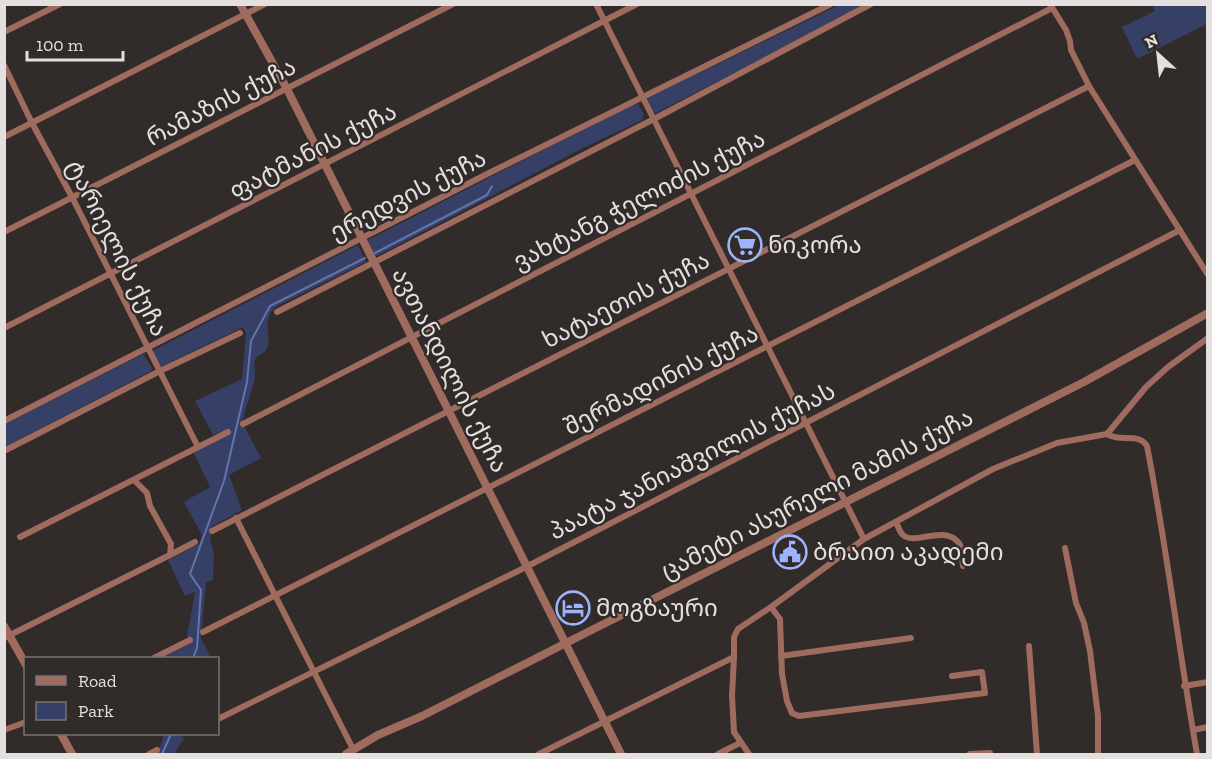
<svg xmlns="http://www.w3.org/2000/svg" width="1212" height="759" viewBox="0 0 1212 759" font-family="'Zilla Slab','Noto Sans Georgian',serif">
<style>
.green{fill:#364067}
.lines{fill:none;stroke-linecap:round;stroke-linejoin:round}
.stream{stroke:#6373ae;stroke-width:2}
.minor{stroke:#9e6b5e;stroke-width:6}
.tertiary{stroke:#9e6b5e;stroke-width:8}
.labels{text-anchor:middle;stroke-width:4.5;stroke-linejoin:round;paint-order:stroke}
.street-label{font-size:24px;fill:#e4e0df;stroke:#312b29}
.poi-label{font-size:24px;fill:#e4e0df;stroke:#312b29;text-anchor:start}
</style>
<rect width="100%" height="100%" fill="#312b29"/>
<!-- green -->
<g class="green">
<polygon points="839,5 865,5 656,113 653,112 647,99 648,98"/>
<polygon points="1152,5 1205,5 1207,10 1207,24 1139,58 1136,57 1122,27 1155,11"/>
<polygon points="638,104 644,114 642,120 581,149 375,257 368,240 625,108"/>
<path d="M358 245 366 262 277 306C262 318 270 330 268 345 267 353 260 353 256 358 252 364 256 371 255 377 252 393 244 409 242 426H244L261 458 229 475 242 510 211 527 210 539 214 555 213 580 206 582 201 638 211 658H161L189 644 187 636 195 592 185 596 168 560 199 544 202 535 184 502 210 487 194 453 224 436 221 431 213 435 195 401 242 379 246 334 243 327 160 367 152 351Z"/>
<polygon points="143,354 152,368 151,371 5,447 5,424"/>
<polygon points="163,734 180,734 184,738 174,754 156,754 162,742"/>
</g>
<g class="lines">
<!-- stream -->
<g class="stream">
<polyline points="375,253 487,195 492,186"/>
<polyline points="193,658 197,648 201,590 190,574 224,481 247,382 251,341 270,306 365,258"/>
<polyline points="162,754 171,734"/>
</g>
<!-- minor -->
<g class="minor">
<polyline points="596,4 864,539"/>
<polyline points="1050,4 1066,30 1070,41 1071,50 1089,86 1208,275"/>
<polyline points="4,32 60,4"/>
<polyline points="4,65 32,123 72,197 198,447"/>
<polyline points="4,137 265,4"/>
<polyline points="4,232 453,4"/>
<polyline points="277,312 654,119 871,4"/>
<polyline points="4,328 637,4"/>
<polyline points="4,421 487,174 831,4"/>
<polyline points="243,424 1052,8"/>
<path d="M1107 434C1121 443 1138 432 1147 446 1167 548 1179 652 1197 754"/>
<polyline points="4,451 160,371 240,333"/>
<polyline points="236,518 353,749 353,754"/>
<path d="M896 522C898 526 900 533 903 535 914 546 944 524 959 543 963 548 962 560 963 566"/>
<polyline points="212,531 1089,86"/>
<polyline points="20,537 228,432"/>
<polyline points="1065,548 1076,603 1084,623 1090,651 1098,716 1098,754"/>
<polyline points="170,555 195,542"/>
<polyline points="771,607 780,619 782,674 787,701 792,713 799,716 985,693 982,672 952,676"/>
<polyline points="203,632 1135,160"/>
<polyline points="4,638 170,555 171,544 150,506 147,493 134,480"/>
<polyline points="1029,646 1037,754"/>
<polyline points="781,656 911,638"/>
<polyline points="734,657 732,696 734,732 749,754"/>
<polyline points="154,658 190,640"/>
<polyline points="1184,686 1208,682"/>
<polyline points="218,719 522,569 1180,230"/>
<polyline points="4,730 26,722"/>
<polyline points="1193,730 1208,727"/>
<polyline points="149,754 157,750"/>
<polyline points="539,754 734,657 734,637 738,629 771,607 864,539 993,469 1057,443 1107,434 1146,387 1168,367 1208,338"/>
<polyline points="718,754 740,743"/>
<polyline points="970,754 990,753"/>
</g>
<!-- tertiary -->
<g class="tertiary">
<polyline points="240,4 287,89 621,754"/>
<polyline points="4,626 26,665"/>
<polyline points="61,734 72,754"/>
<polyline points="346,754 378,735 422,716 566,643 1084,382 1208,313"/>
</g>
</g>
<!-- icons -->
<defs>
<symbol id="supermarket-ring" viewBox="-11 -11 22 22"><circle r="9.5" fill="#312b29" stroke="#9eb3fd" stroke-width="1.5"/><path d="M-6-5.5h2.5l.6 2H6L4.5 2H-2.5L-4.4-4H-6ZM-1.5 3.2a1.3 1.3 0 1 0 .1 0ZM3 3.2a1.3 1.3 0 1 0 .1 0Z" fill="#9eb3fd"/></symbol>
<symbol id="civic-ring" viewBox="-11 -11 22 22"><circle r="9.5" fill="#312b29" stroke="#9eb3fd" stroke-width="1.5"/><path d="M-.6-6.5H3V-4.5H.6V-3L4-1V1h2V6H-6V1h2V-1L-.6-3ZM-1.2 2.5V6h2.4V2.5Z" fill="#9eb3fd"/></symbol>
<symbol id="hotel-ring" viewBox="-11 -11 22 22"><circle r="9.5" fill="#312b29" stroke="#9eb3fd" stroke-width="1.5"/><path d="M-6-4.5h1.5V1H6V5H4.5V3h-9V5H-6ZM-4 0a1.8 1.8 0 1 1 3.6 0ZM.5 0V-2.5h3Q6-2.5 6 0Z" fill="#9eb3fd"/></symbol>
</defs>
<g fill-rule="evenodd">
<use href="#supermarket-ring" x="726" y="226" width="38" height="38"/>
<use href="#civic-ring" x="771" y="533" width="38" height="38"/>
<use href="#hotel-ring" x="554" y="589" width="38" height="38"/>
</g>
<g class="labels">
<!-- street labels -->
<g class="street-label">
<text transform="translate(221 102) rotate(-27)" y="8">რამაზის ქუჩა</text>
<text transform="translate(313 151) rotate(-27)" y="8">ფატმანის ქუჩა</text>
<text transform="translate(408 195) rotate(-27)" y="8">ერედვის ქუჩა</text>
<text transform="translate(639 200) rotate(-27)" y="8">ვახტანგ ჭელიძის ქუჩა</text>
<text transform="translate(117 248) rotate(63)" y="8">ტარიელის ქუჩა</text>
<text transform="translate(626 300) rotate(-27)" y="8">ხატაეთის ქუჩა</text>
<text transform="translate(450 370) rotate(63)" y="8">ავთანდილის ქუჩა</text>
<text transform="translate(661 380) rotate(-27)" y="8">შერმადინის ქუჩა</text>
<text transform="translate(692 461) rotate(-27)" y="8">პაატა ჯანიაშვილის ქუჩას</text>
<text transform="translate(817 494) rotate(-27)" y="8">ცამეტი ასურელი მამის ქუჩა</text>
</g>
<!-- poi labels -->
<g class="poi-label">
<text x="768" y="253">ნიკორა</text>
<text x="813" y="560">ბრაით აკადემი</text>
<text x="596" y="616">მოგზაური</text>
</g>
</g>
<!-- border -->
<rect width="1212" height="759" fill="none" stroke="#e4e0df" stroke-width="12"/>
<!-- legend -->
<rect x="24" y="657" width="195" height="78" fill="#312b29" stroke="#797372" stroke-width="1.5"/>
<rect x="36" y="676" width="30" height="9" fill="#9e6b5e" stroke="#797372" stroke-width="1.5"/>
<text x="78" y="687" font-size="18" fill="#e4e0df">Road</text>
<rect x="36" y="702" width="30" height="18" fill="#364067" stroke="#797372" stroke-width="1.5"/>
<text x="78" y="717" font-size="18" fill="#e4e0df">Park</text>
<!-- north arrow -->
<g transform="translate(1158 54) rotate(333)" stroke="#312b29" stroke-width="4.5" paint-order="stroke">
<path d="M0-4.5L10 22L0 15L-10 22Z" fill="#e4e0df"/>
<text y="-9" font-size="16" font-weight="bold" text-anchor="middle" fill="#e4e0df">N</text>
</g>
<!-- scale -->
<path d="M27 51v9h96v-9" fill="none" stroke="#e4e0df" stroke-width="3"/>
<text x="36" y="51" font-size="18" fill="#e4e0df" stroke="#312b29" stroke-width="4.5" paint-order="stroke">100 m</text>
</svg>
